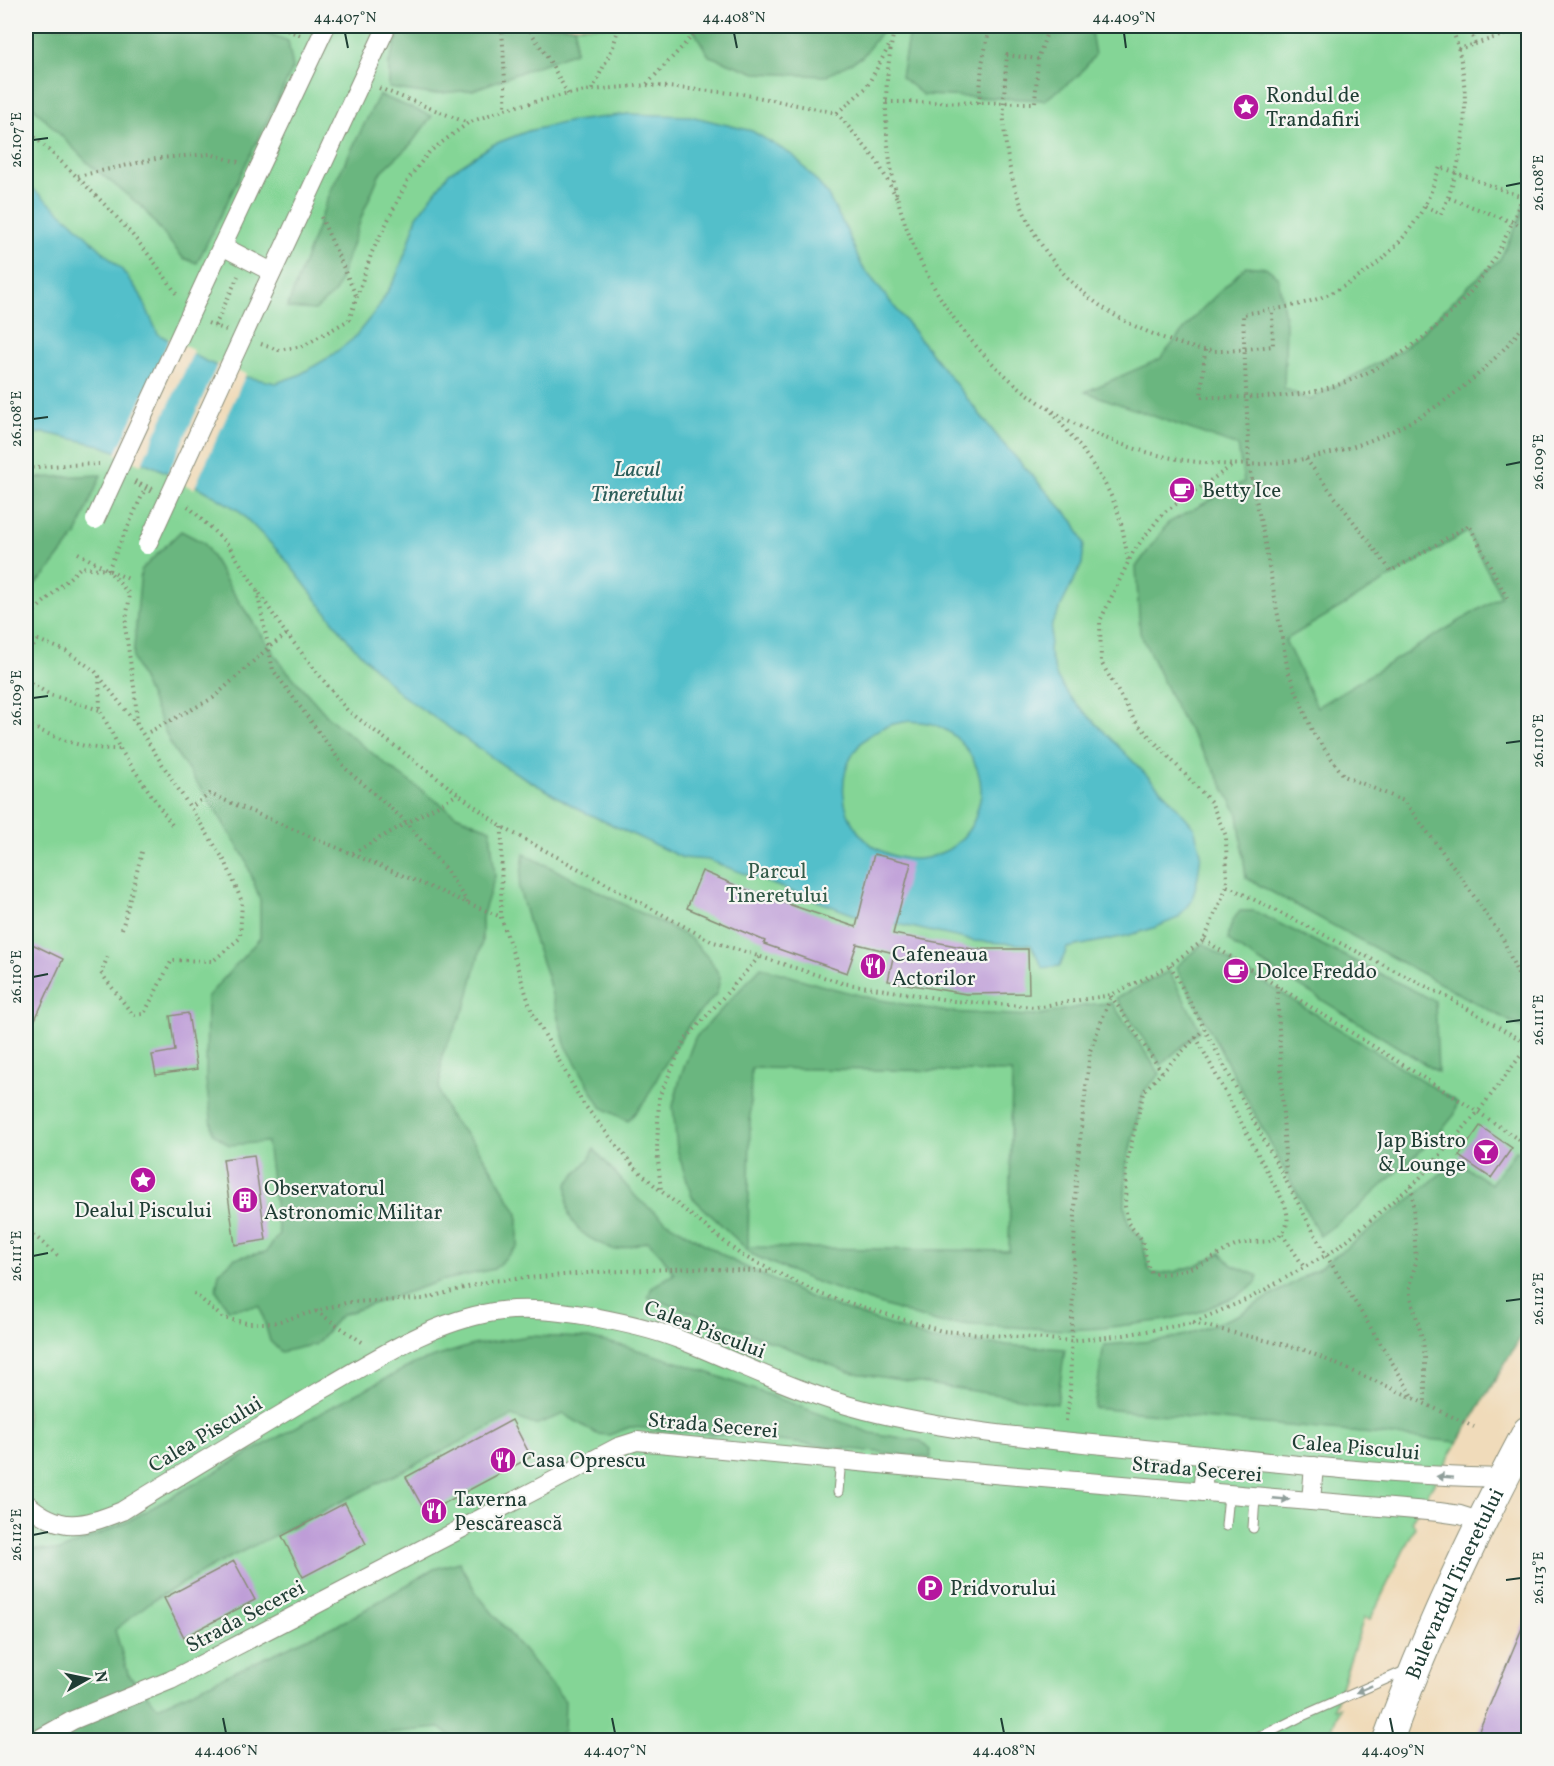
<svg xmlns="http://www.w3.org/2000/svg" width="1554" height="1766" viewBox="0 0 1554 1766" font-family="Vollkorn,serif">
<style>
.green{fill:#84d596;stroke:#528965;stroke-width:1.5}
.forest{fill:#6bb67f;stroke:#457a5a;stroke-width:1.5;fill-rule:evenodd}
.water{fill:#52bfca;stroke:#387e7f;stroke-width:1.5;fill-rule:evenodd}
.pier{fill:#f0dbba}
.building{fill:#bd9cd7}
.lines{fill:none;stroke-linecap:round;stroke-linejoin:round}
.lane-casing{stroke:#888c77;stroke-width:11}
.street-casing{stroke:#888c77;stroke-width:20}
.primary-casing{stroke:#888c77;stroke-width:32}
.path{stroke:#888c77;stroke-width:4;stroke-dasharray:1.5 4.5;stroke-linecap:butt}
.lane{stroke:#fff;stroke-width:9}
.street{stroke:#fff;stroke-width:18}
.primary{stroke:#fff;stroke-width:30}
.street-bridge-casing{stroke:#888c77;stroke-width:20;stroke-linecap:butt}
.street-bridge{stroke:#fff;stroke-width:18}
.oneway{fill:#8f9e9a}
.ticks{fill:none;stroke:#1f3d34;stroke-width:2}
.labels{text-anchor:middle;stroke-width:4.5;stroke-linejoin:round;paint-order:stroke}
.poi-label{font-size:21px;fill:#1f3d34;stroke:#f6f6f2;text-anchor:start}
.park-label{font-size:21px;fill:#335b48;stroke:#f6f6f2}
.street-label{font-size:21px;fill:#1f3d34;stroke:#f6f6f2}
.water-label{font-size:22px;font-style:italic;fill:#2c5e5a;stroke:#f6f6f2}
.neatline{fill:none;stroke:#1f3d34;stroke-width:2}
.ticks-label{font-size:15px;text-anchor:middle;fill:#1f3d34}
</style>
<rect width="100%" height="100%" fill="#f6f6f2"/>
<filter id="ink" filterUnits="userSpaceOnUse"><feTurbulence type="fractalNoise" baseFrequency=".0167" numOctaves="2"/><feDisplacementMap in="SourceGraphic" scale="12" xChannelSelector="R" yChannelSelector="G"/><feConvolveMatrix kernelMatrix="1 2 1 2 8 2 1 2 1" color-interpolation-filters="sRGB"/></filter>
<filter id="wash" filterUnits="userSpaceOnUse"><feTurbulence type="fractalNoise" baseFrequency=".008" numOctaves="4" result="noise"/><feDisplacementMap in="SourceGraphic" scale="24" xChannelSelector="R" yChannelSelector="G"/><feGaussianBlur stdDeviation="1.35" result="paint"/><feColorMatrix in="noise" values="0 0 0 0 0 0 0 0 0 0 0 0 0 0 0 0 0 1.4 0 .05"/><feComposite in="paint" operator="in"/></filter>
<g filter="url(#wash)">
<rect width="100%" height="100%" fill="#f0dbba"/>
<!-- green -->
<polygon class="green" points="26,26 1528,26 1528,1324 1412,1520 1415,1527 1370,1620 1364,1618 1334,1708 1340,1707 1328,1740 26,1740"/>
<!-- forest -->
<g class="forest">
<polygon points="26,26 250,26 288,41 293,68 197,263 183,258 142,207 89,164 26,100"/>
<polygon points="401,26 575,26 575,52 473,90 430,94 389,88 389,63"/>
<polygon points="691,26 886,26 862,57 826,76 756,73 709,56"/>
<polygon points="910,26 1090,26 1095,55 1078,76 1045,100 923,95 901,77"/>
<polygon points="379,95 432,116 411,144 380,173 363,213 336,291 315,310 287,308 332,188"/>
<path d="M1528 174V1023L1524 1029 1246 878 1238 814 1213 768 1180 716 1140 633 1136 567 1168 523 1244 482 1238 446 1085 392 1160 359 1196 315 1246 266 1267 268 1278 277 1286 323 1284 388 1309 400 1400 351 1419 335 1467 287 1500 259 1521 217 1528 188ZM1467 532 1501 596 1317 707 1285 640Z"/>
<polygon points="101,475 76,535 46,574 26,592 26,480 31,478"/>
<polygon points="181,531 204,543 232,591 282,665 329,718 388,766 456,815 490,829 495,876 482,917 482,942 466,1005 442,1055 439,1090 449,1116 475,1144 494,1173 518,1214 518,1246 494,1269 440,1281 341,1315 316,1344 281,1352 270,1341 260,1306 228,1309 216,1290 219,1273 235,1258 266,1252 279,1234 267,1142 229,1145 213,1133 206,1081 207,997 260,938 260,900 245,858 216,811 172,747 133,659 141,570"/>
<polygon points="524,854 689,937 711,961 720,977 717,993 690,1023 662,1069 645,1101 628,1121 601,1107 565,1044 547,976 531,931 519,888"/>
<path d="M1240 911H1254L1435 1001 1438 1072 1235 946 1228 939C1229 928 1232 919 1240 911Z"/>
<polygon points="1203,943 1233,963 1227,972 1238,979 1244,970 1457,1102 1455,1114 1437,1136 1355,1210 1320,1236 1176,967"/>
<path d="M761 967 820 985 870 998 947 1012 1034 1016 1093 1004 1112 1003 1160 1074 1144 1091 1126 1166 1125 1206 1128 1223 1142 1240 1149 1270 1153 1274 1174 1272 1197 1265 1221 1253 1232 1265 1258 1276 1256 1283 1237 1296 1199 1312 1166 1320 1103 1328 1065 1330 939 1323 867 1300 811 1280 753 1255 692 1197 677 1149 673 1106 681 1075 695 1038ZM751 1068 1012 1072 1009 1251 748 1247Z"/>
<polygon points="1169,971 1200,1030 1161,1065 1116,998"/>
<path d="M594 1149 638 1199 667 1222 735 1262 811 1298 932 1340 1065 1349 1057 1404 849 1372 754 1335 648 1297 652 1287 674 1274 662 1256 648 1241 615 1250C598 1243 578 1235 570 1217 566 1209 568 1193 567 1184L590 1158Z"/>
<polygon points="1516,1150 1528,1158 1528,1325 1458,1442 1094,1408 1104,1345 1165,1340 1189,1334 1238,1315 1319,1268 1403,1205 1456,1161 1491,1184"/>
<polygon points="529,1336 588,1338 628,1347 693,1367 871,1433 921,1441 930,1449 931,1458 726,1435 630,1427 609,1435 597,1434 564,1414 535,1425 512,1416 219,1563 153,1600 115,1630 128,1674 158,1707 349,1619 434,1569 459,1562 477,1594 565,1701 564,1732 552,1740 456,1740 440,1728 310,1740 26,1740 26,1548 60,1551 125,1523 346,1399 416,1363 473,1345"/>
</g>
<!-- water -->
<path class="water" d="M628 114 690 116 752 131 794 156 826 192 846 229 862 266 1001 441 1074 522 1084 543 1082 564 1052 624 1049 651 1057 678 1070 697 1168 797 1194 827 1201 853 1198 877 1192 900 1178 918 1154 928 1126 936 1067 948 1060 966 1043 968 1031 945 974 941 852 914 708 860 683 858 580 810 506 767 400 694 351 644 282 555 238 510 204 490 155 467 100 445 46 433 26 434V183L71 221 122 270 140 294 158 334 207 362 246 377 276 383 299 375 328 358 353 339 378 308 396 277 408 246 417 216 449 173 492 145 528 131 567 122ZM909 721C916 722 925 722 932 724 961 733 982 764 981 793 981 799 978 806 977 811 974 827 958 846 943 852 938 854 932 857 926 858 916 860 904 859 894 856 831 837 825 750 887 726 894 723 902 723 909 721Z"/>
<!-- pier -->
<g class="pier">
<polygon points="170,338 194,351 141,465 116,454"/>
<polygon points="218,363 246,374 194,489 167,476"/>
</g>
<g id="blocks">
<!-- building -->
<g class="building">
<polygon points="874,854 911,863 893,934 972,949 1028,949 1029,993 966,994 888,981 894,953 857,944 847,973 764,944 765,941 687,908 702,871 778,903 779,901 856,927"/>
<polygon points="26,941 63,959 26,1039"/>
<polygon points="188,1013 197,1069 156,1075 152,1055 175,1051 170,1016"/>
<polygon points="1480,1126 1512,1148 1491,1178 1459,1156"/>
<polygon points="254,1155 266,1240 235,1245 223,1159"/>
<polygon points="512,1420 531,1457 426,1513 406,1477"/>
<polygon points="345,1503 366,1544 303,1577 282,1536"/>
<polygon points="234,1561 255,1600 184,1637 164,1598"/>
<polygon points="1528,1614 1528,1740 1475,1740"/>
</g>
</g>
</g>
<g filter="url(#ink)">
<use href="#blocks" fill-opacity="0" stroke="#888c77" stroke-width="1.5"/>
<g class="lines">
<defs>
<g id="lane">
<polyline points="838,1492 841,1460"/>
<polyline points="1226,1526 1229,1495"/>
<polyline points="1253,1528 1255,1497"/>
<polyline points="1254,1740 1300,1717 1407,1670"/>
</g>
<g id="street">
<polyline points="222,246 272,272"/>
<polyline points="212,267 326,26"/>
<polyline points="265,288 387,26"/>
<polyline points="1202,1492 1206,1456"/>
<polyline points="1311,1501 1314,1466"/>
<path d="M26 1503C60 1533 82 1527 122 1511 188 1470 255 1430 322 1390 376 1359 431 1322 494 1312 526 1307 558 1311 589 1316 619 1322 651 1328 681 1340 742 1364 800 1394 865 1410 959 1434 1057 1440 1154 1450 1270 1462 1387 1476 1504 1478"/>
<polyline points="37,1740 73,1720 171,1680 618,1447 637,1441 901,1466 1439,1512 1460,1515 1482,1522"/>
</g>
<g id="primary">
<path id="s1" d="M1388 1740C1426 1634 1475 1531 1528 1431"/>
</g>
</defs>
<!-- lane casing -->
<use href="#lane" class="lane-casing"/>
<!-- street casing -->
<use href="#street" class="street-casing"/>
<!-- primary casing -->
<use href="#primary" class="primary-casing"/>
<!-- path -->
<g class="path">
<polyline points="276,26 300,35"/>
<path d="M502 26C503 53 506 81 505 109"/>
<polyline points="527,26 549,60 568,94"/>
<path d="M895 26C878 102 885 184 918 256 1032 505 1364 537 1528 320"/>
<polyline points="1475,44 1515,31 1513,26"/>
<polyline points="1458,49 1475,44 1468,26"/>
<path d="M1038 59 1007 55C1005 82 1002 110 1005 137 1014 229 1067 300 1153 334 1170 341 1187 347 1205 350 1228 353 1251 348 1273 346L1272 310"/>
<polyline points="647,84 702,26"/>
<polyline points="379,88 468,123"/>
<polyline points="592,90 613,47 619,26"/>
<polyline points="886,102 1035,103 1038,59 1049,26"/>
<polyline points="979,103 982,64 990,26"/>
<polyline points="837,113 866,88 889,46"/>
<path d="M26 129C82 181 136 230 177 295"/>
<polyline points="78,176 160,158 210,154 241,163"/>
<polyline points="1449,198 1528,228"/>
<path d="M1425 206 1441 214C1467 158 1474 84 1451 26"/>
<polyline points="321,217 357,298"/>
<polyline points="208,323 226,330"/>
<polyline points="215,326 238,276"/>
<polyline points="261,344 278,350 303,346 349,320 372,252 409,178 429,152 468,123 505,109 568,94 592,90 647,85 742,94 837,113 877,161 898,200"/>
<path d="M1205 350 1201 397C1236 397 1271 399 1306 393 1371 382 1439 334 1478 282 1498 257 1511 227 1522 197L1440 167C1435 180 1431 193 1425 205 1403 247 1363 280 1320 298 1296 307 1269 310 1243 314L1249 465 1264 538 1288 671 1313 733 1344 776 1404 801 1456 870 1503 939 1528 998"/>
<path d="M1052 412C1077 443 1103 473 1117 510 1123 526 1125 543 1128 560"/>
<polyline points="1306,459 1391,571 1469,525 1507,598"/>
<polyline points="26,468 65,465 99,464"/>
<polyline points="135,481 153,489"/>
<polyline points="134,483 152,492"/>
<polyline points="188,506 228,545 282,628 347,710 502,827 711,941 842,983 954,1001 1036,1007 1111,995 1166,968 1204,940 1227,886 1226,836 1211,802 1135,721 1101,662 1100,621 1133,552 1163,513 1233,465"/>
<polyline points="78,553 108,570 131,580"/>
<polyline points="108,570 145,489"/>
<polyline points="257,591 273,670 346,769 403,819 446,870 468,903"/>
<polyline points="26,619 81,567 108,570 130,595 125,626 135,694 137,724"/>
<polyline points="26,637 38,640 66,651 95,671 137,725 226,863 242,902 240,938 213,961 172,960 144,1014 133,1015 101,973 108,956"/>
<polyline points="26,656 38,640"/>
<polyline points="99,676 100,710 120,749 172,825"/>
<polyline points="26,680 50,695 100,710"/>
<path d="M26 724C58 739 84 750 120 749"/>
<polyline points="149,732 213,698 268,648 287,634"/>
<polyline points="194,805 210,794 501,917"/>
<polyline points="502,827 501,917 532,1012 582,1102 634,1167 661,1191"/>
<polyline points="353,853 458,794"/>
<polyline points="1227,886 1447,997 1528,1044"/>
<polyline points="122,929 142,852"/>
<polyline points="1204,940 1478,1112 1528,1146"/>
<polyline points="759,957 685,1040 659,1097 657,1150 661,1191 741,1255 823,1295 942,1331 1072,1341 1124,1335 1192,1323 1250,1298 1335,1250 1417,1181 1478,1112 1528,1046"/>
<polyline points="1170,965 1326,1255 1414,1398"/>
<polyline points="1277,986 1286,1177"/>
<polyline points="1111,996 1162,1072"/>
<path d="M1196 1037 1285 1205C1288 1216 1290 1226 1280 1235 1270 1245 1257 1240 1245 1243 1230 1246 1220 1254 1207 1261 1191 1269 1170 1275 1153 1274L1149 1270 1142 1240 1128 1223 1125 1206 1126 1166 1144 1091 1204 1029"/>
<polyline points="1412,1186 1416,1262 1410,1284 1410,1294 1423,1341 1425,1358 1425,1403"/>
<polyline points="29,1231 58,1256"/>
<polyline points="1282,1234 1304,1267"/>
<polyline points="194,1293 223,1318 247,1323 273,1323 349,1302 423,1299 490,1281 600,1272 696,1268 773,1272"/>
<polyline points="316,1311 365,1344"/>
<polyline points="1193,1323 1302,1349 1396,1390 1474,1427"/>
<polyline points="1066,1421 1070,1394 1076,1176 1090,1051 1111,996"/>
</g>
<!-- lane -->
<use href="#lane" class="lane"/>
<!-- street -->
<use href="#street" class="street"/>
<!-- primary -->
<use href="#primary" class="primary"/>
<defs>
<g id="street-bridge">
<polyline points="95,520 212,267"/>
<polyline points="147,545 265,288"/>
</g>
</defs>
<!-- street-bridge casing -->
<use href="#street-bridge" class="street-bridge-casing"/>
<!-- street-bridge -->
<use href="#street-bridge" class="street-bridge"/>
</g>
<!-- one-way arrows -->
<defs><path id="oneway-solid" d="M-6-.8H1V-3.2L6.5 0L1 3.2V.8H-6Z" transform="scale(1.5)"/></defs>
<g class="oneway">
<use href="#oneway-solid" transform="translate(1445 1477) rotate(-176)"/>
<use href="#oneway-solid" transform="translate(1281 1499) rotate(5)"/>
<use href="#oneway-solid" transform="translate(1364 1689) rotate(156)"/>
</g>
</g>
<!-- ticks -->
<path class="ticks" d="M345 33 348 48M734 33 737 48M1124 33 1126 48M33 140 48 138M1506 186 1521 183M33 419 48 417M1506 465 1521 462M33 698 48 696M1506 743 1521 741M33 977 48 974M1506 1022 1521 1020M33 1256 48 1253M1506 1301 1521 1299M33 1535 48 1532M1506 1580 1521 1578M223 1718 226 1733M612 1718 615 1733M1001 1718 1004 1733M1390 1718 1393 1733"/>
<!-- icons -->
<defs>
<symbol id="sight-disc" viewBox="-11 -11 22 22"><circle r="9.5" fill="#b5179e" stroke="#f6f6f2"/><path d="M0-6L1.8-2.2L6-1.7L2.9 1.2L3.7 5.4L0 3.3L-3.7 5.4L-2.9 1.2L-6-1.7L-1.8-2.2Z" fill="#fff"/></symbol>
<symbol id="cafe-disc" viewBox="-11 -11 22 22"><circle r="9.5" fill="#b5179e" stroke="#f6f6f2"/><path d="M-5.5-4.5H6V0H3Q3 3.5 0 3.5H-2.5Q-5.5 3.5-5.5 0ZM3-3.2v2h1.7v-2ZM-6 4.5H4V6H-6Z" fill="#fff"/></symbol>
<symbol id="restaurant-disc" viewBox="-11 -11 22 22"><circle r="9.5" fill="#b5179e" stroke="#f6f6f2"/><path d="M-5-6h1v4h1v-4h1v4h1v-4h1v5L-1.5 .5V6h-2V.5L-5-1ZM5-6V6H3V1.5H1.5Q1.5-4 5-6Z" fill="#fff"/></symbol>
<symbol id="bar-disc" viewBox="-11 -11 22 22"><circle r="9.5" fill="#b5179e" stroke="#f6f6f2"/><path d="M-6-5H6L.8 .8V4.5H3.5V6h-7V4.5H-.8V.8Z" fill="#fff"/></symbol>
<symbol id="building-disc" viewBox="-11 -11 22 22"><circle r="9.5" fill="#b5179e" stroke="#f6f6f2"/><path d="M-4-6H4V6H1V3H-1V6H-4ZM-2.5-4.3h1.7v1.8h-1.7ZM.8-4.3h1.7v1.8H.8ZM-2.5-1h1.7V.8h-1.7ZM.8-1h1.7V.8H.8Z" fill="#fff"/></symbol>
<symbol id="parking-disc" viewBox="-11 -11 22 22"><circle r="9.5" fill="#b5179e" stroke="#f6f6f2"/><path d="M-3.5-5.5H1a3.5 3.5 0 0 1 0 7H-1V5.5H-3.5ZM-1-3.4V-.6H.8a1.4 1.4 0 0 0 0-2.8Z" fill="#fff"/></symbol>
</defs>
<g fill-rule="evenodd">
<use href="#sight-disc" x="1231" y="92" width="30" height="30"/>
<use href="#cafe-disc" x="1167" y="475" width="30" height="30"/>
<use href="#restaurant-disc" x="858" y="951" width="30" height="30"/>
<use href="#cafe-disc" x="1221" y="956" width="30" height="30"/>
<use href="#bar-disc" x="1471" y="1137" width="30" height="30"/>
<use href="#sight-disc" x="128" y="1165" width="30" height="30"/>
<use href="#building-disc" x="230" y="1185" width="30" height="30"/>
<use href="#restaurant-disc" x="488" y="1445" width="30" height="30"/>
<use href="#restaurant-disc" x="419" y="1496" width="30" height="30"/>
<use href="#parking-disc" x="915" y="1573" width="30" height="30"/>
</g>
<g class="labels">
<!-- poi labels -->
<g class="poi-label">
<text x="1266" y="102">Rondul de<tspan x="1266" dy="24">Trandafiri</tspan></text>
<text x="1202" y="497">Betty Ice</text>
<text x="892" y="961">Cafeneaua<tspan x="892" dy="24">Actorilor</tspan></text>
<text x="1256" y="978">Dolce Freddo</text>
<text x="1466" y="1147" text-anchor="end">Jap Bistro<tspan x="1466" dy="24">&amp; Lounge</tspan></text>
<text x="264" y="1195">Observatorul<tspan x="264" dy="24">Astronomic Militar</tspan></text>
<text x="143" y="1217" text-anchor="middle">Dealul Piscului</text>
<text x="522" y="1467">Casa Oprescu</text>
<text x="454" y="1506">Taverna<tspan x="454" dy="24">Pescărească</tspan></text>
<text x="950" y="1595">Pridvorului</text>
</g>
<!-- park labels -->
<g class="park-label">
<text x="777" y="878">Parcul<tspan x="777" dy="24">Tineretului</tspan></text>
</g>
<!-- street labels -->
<g class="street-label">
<text transform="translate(705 1329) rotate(21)" y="7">Calea Piscului</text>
<text transform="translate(713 1425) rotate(5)" y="7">Strada Secerei</text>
<text transform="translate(205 1434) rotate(-31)" y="7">Calea Piscului</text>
<text transform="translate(1356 1447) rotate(5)" y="7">Calea Piscului</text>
<text transform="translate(1197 1469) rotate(5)" y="7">Strada Secerei</text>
<text dy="7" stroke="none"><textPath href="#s1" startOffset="170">Bulevardul Tineretului</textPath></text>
<text transform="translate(245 1616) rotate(-28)" y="7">Strada Secerei</text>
</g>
<!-- water labels -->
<g class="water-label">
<text x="637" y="476">Lacul<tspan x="637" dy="25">Tineretului</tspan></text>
</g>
</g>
<!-- margin -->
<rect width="1554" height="1766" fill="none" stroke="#f6f6f2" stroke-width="66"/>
<!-- north arrow -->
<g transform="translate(87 1679) rotate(81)" stroke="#f6f6f2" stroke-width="4.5" paint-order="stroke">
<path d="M0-4.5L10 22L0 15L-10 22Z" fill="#1f3d34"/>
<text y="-9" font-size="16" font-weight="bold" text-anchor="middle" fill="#1f3d34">N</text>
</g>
<rect x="33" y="33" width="1488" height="1700" class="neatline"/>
<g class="ticks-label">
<text x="345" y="22">44.407°N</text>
<text x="734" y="22">44.408°N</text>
<text x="1124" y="22">44.409°N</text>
<text transform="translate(16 140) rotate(-90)" y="5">26.107°E</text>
<text transform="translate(1538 183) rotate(-90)" y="5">26.108°E</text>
<text transform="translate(16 419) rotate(-90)" y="5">26.108°E</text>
<text transform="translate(1538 462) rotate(-90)" y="5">26.109°E</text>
<text transform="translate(16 698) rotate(-90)" y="5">26.109°E</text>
<text transform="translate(1538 741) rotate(-90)" y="5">26.110°E</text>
<text transform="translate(16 977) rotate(-90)" y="5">26.110°E</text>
<text transform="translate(1538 1020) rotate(-90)" y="5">26.111°E</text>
<text transform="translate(16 1256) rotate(-90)" y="5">26.111°E</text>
<text transform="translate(1538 1299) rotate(-90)" y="5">26.112°E</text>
<text transform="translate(16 1535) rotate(-90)" y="5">26.112°E</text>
<text transform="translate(1538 1578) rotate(-90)" y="5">26.113°E</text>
<text x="226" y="1755">44.406°N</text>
<text x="615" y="1755">44.407°N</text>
<text x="1004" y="1755">44.408°N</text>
<text x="1393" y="1755">44.409°N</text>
</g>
</svg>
